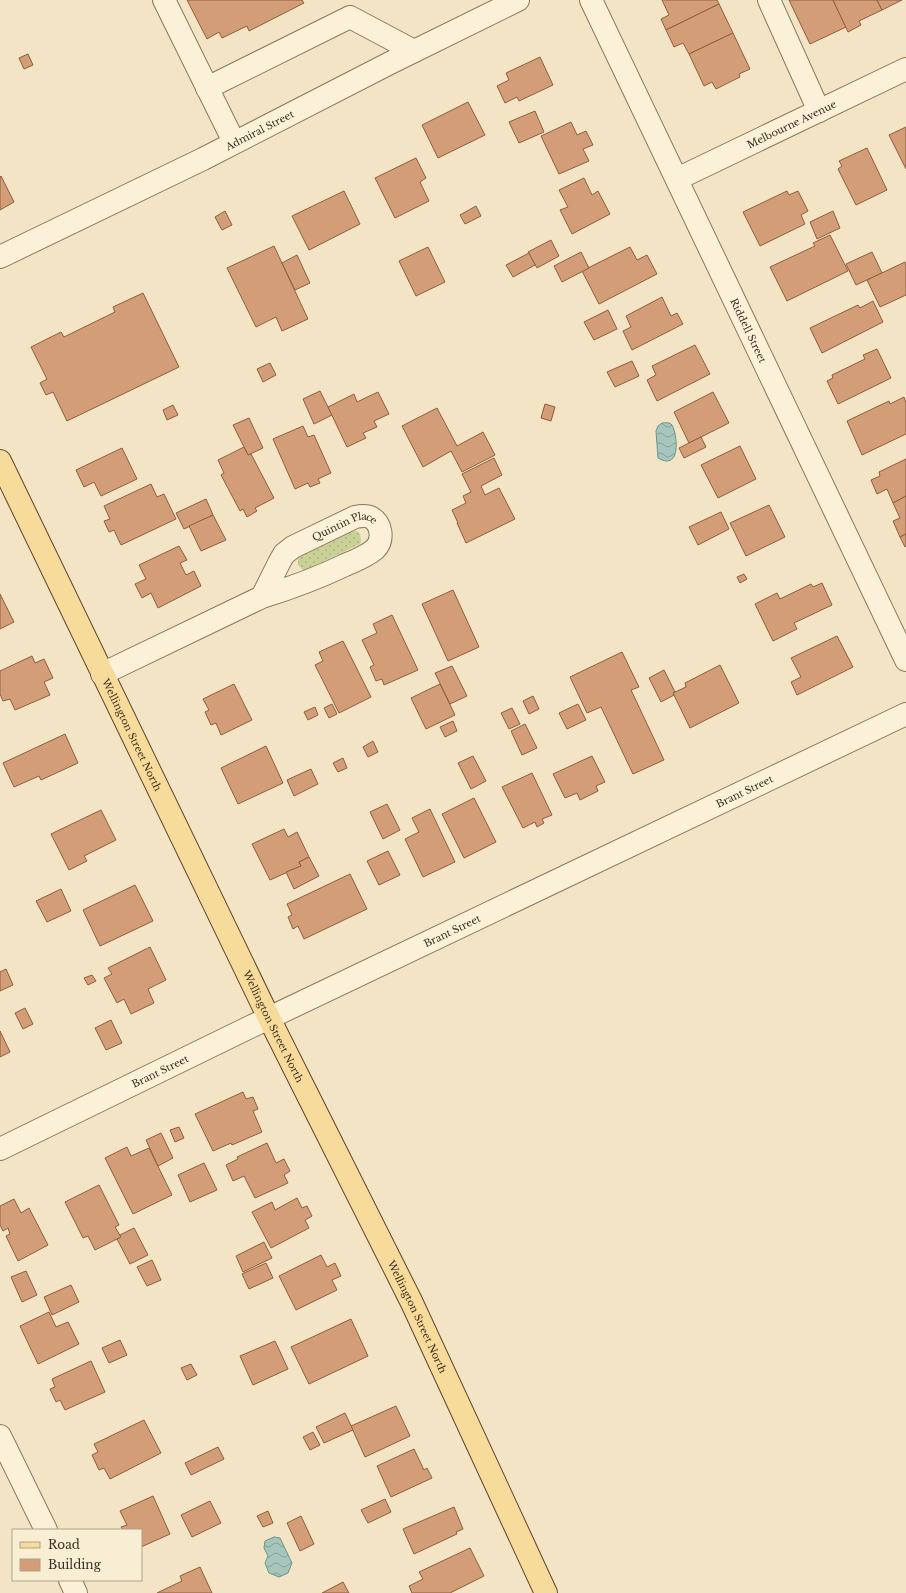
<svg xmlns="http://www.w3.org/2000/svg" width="906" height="1593" viewBox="0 0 906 1593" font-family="'Libre Baskerville',serif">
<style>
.grass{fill:url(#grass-dots)}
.water{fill:url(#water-waves);stroke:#6c948a}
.building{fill:#d39e77;stroke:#8f5e3c}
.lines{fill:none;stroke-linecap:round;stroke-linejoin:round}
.minor-casing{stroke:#8e7659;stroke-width:24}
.major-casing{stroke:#5c432d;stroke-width:24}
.minor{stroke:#fbf1d8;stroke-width:22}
.major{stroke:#f7db9a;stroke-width:22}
.labels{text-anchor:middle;stroke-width:3;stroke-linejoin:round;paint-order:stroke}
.street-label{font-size:10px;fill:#3d2d1e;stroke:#f8eed4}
</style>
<defs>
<pattern id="grass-dots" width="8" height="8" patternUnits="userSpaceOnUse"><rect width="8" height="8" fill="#cad197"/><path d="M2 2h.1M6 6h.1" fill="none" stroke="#aeb482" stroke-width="1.8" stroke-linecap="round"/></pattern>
<pattern id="water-waves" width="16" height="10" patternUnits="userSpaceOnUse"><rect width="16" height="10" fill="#a6c5bc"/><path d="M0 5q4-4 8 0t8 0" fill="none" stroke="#88a098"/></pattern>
</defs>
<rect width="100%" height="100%" fill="#f2e4c4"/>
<!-- grass -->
<polygon class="grass" points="352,531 357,531 360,534 361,541 360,544 307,569 303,570 298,565 298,559 300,556"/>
<!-- water -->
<g class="water">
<path d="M662 423C665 423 669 422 671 424 676 427 684 473 658 458L656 431 658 426Z"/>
<polygon points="274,1537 280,1538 292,1563 288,1573 279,1577 269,1573 265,1563 268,1556 264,1548 265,1541"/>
</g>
<!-- building -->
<g class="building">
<polygon points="187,0 302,0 304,3 249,31 247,26 222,38 219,32 207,39"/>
<polygon points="662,0 717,0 719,4 666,30 661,19 669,15"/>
<polygon points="789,0 833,0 846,27 810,44"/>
<polygon points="833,0 877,0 882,10 859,21 861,25 848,32"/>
<polygon points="877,0 902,0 882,10"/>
<polygon points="719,4 733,33 689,54 683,43 674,47 666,30"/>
<polygon points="733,33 750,69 739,74 740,77 716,89 712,82 704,86 689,54"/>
<polygon points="28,54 33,65 24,69 19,58"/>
<polygon points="540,57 553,85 519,101 517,97 505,103 497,86 509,80 506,73"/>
<polygon points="468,102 485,135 438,158 422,125"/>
<polygon points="535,111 544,132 519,143 509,122"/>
<polygon points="571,122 577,135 586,131 593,145 583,149 589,161 559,174 541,136"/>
<polygon points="906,127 906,169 889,135"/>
<polygon points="867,148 887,190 856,205 838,169 842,166 839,161"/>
<polygon points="416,158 426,178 420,182 429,201 395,218 375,178"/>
<polygon points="1,176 14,202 0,210 0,177"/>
<polygon points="584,178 592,195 598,191 610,214 572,234 560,210 568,207 559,190"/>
<polygon points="344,191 360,224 309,250 292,216"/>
<polygon points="787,191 789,195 798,191 808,211 801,215 805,224 760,246 743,212"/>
<polygon points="476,206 481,216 465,224 460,215"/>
<polygon points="225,211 232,225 222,230 215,217"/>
<polygon points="833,211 840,228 817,239 810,222"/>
<polygon points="830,235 848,271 787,301 770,267 815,246 813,243"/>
<polygon points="551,240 559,256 537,268 528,252"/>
<polygon points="274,246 308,319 282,331 276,317 256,327 227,268"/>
<polygon points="428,247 445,282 416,296 399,261"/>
<polygon points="630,247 637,260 647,255 657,274 599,304 582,271"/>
<polygon points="581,252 589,268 562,282 554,266"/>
<polygon points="872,252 882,273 856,285 846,264"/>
<polygon points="529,253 535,265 513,277 506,265"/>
<polygon points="297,255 310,283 295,290 282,263"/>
<polygon points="905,262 906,265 906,295 880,307 867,280"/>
<polygon points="143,293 179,367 67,421 53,392 46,395 40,383 47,379 31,347 61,332 64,337 115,312 113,307"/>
<polygon points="662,297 671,316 677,313 683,324 632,350 623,331 631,327 626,316"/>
<polygon points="873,301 883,322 822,353 810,328 858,305 860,308"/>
<polygon points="608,310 617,329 594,340 584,322"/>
<polygon points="695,345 710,374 657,401 647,380 656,375 652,366"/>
<polygon points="877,349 891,378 838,404 827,381 833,378 832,375 865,359 863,355"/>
<polygon points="632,361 639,376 615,387 607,372"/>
<polygon points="270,363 276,375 263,382 257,369"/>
<polygon points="320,391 332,415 314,424 303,399"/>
<polygon points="378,392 389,414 374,421 377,427 363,433 366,438 347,447 328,407 354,394 357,402"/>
<polygon points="713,392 729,423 689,443 674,412"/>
<polygon points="904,397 906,403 906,434 862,455 847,421 889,401 890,404"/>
<polygon points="545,404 555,407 551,421 541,418"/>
<polygon points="173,405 178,415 167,420 163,410"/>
<polygon points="437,408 457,446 483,432 495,455 462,472 451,451 423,467 402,426"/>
<polygon points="249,418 263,448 248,455 233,425"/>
<polygon points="303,426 308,437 314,435 331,473 318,479 320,483 310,487 308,483 295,489 273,439"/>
<polygon points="701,437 706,447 684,458 679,448"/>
<polygon points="740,446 756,479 718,498 701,465"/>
<polygon points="244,447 248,455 251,454 274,498 255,508 257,511 247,517 243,509 240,511 221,475 224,473 218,460"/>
<polygon points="122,448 137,479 101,496 94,482 84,487 76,470"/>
<polygon points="494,458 502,475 481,486 485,495 499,488 515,519 466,543 457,523 458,523 452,510 466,503 463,496 471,492 462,474"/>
<polygon points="906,459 906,496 893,503 887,489 877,494 871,480 880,476 879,472"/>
<polygon points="151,484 157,497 164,494 176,519 121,545 114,530 109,532 104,521 110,519 104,506"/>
<polygon points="906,496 906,534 900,537 893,521 900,518 893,503"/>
<polygon points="206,499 213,515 184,529 176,513"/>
<polygon points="769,505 785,537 746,556 730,523"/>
<polygon points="721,512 729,529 698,545 689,527"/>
<polygon points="213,515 226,540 201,551 189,526"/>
<polygon points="906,534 906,546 905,547 900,537"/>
<polygon points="179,546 187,560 180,563 186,575 194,571 201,586 158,608 151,593 142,598 135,584 146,579 139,565"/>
<polygon points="744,574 747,579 740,583 737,577"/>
<polygon points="822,583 832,605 794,623 797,629 773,641 755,604 777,593 780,599 811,584 813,587"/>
<polygon points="453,590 479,647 448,661 422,604"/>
<polygon points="0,594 14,622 0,629"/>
<polygon points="392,615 418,670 384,685 382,679 376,681 370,667 374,665 362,640 377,633 373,624"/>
<polygon points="837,636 853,667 797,695 791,682 801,677 791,658"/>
<polygon points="343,641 371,697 339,713 315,665 323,661 319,652"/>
<polygon points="622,652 639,687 631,690 664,760 633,774 601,707 587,713 570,677"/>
<polygon points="32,656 35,663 44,659 53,678 44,682 50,695 15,710 10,699 3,701 0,694 0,671"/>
<polygon points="720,665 739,703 690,728 673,693 686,687 685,683"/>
<polygon points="452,666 467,696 450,704 435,673"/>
<polygon points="664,670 675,692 673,693 674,695 661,702 649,678"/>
<polygon points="234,684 252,720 221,735 216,723 211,725 205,712 209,710 203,699"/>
<polygon points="440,684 455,715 426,729 411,698"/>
<polygon points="533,696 539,709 529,714 523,701"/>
<polygon points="332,704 337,714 329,718 324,708"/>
<polygon points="578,704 586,720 567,729 559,713"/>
<polygon points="315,707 318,715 308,720 304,712"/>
<polygon points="512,708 520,724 509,729 501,713"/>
<polygon points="453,721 457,731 445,737 440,727"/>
<polygon points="525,724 537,748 522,755 511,731"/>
<polygon points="65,734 78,763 41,780 39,776 14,787 3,763"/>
<polygon points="373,741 378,752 368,757 363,747"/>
<polygon points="266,746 283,783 238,804 221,768"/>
<polygon points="473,756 486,781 471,789 458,763"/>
<polygon points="592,756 605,782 596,786 598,791 580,800 577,793 565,798 553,774"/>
<polygon points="343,758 347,768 338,772 333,763"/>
<polygon points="311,769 318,784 294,796 287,780"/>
<polygon points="532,773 552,815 542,819 544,823 537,827 535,822 523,828 502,787"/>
<polygon points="474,798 496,842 464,858 442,814"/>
<polygon points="387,804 400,830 383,839 370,812"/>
<polygon points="430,809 455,862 423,877 405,839 419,832 412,818"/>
<polygon points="101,810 116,840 84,856 87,861 69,870 51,834"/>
<polygon points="284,829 288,837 297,832 309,857 299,862 301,866 270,880 252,844"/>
<polygon points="388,851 400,875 379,885 367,861"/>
<polygon points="309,857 319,876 294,889 286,872 301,866 299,862"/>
<polygon points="350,874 367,909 304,939 298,926 293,929 288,917 292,915 287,904"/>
<polygon points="135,885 153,921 100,946 83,910"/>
<polygon points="61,889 71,911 47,922 36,901"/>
<polygon points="150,947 166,980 148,989 154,1003 131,1014 124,999 117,1003 104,978 112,974 108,968"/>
<polygon points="6,969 13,985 0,991 0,972"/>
<polygon points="92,975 96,981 88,985 84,978"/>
<polygon points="25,1008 33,1024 23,1029 15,1013"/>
<polygon points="111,1020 122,1043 106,1050 95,1028"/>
<polygon points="0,1031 10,1052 0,1057"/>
<polygon points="243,1092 246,1099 253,1097 258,1109 253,1111 262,1132 232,1145 231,1143 213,1151 195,1114"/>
<polygon points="179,1127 184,1138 175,1142 170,1130"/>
<polygon points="161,1133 173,1158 158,1166 146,1140"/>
<polygon points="267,1143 276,1163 284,1159 290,1171 284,1175 288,1183 255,1198 244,1176 233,1181 226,1165 238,1159 237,1157"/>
<polygon points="127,1147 131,1156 149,1148 172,1195 133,1214 105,1158"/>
<polygon points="204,1163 217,1190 190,1202 178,1175"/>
<polygon points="99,1185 119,1225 115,1227 121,1237 95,1250 88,1236 83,1238 65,1202"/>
<polygon points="297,1198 302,1208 307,1206 312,1216 305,1220 309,1228 271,1248 252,1212 272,1202 275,1210"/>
<polygon points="14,1199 21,1213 29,1208 48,1245 18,1261 6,1236 10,1234 8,1228 3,1231 0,1225 0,1206"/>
<polygon points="134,1228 148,1255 130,1264 117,1239 121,1237 120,1235"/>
<polygon points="264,1242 272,1258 243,1272 236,1256"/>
<polygon points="321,1255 327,1267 335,1263 341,1276 332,1280 337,1290 296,1310 279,1276"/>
<polygon points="152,1260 161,1280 147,1286 137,1267"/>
<polygon points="266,1263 273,1278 249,1289 242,1274"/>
<polygon points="26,1271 37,1295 22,1302 11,1277"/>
<polygon points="71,1285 79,1302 52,1315 44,1297"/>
<polygon points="49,1312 56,1327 68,1322 79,1344 38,1364 20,1326"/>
<polygon points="351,1319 368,1356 309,1384 291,1347"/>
<polygon points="120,1340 127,1355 109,1363 102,1348"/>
<polygon points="275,1341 288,1369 253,1385 240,1356"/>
<polygon points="91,1361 105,1392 65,1410 60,1400 56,1402 50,1389 55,1387 52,1379"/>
<polygon points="191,1364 197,1375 187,1380 181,1368"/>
<polygon points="396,1406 410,1436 365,1457 351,1426"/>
<polygon points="345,1413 353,1430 324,1443 316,1427"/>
<polygon points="144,1420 161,1453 110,1479 104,1468 99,1470 92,1455 98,1452 94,1444"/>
<polygon points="313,1432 320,1445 310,1450 303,1437"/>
<polygon points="218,1447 224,1459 191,1475 185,1463"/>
<polygon points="414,1449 424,1470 427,1468 432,1478 391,1497 377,1466"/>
<polygon points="153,1496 170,1534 141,1547 141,1530 123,1530 121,1527 127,1525 120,1511"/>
<polygon points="385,1499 391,1512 368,1523 361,1510"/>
<polygon points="210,1501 221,1523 192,1537 181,1515"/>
<polygon points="454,1507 463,1529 456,1532 457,1534 414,1554 403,1529"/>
<polygon points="268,1511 273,1523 263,1527 257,1516"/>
<polygon points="301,1516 314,1544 300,1551 287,1523"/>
<polygon points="470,1548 484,1576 450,1593 412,1593 409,1586 423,1579 419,1572"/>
<polygon points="200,1567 212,1593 157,1593 182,1581 180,1576"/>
<polygon points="343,1582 349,1593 322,1593"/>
</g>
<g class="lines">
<defs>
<g id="minor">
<polyline points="164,0 234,142"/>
<path id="s1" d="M591 0 906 660"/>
<polyline points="769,0 819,111"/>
<polyline points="207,88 350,17 414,51"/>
<path id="s2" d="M677 179 906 69"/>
<path id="s3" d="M0 257 203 159 392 62 518 0"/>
<path id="s4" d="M102 674 262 597 279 563 284 554 293 547 355 517C360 516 365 515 370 517 382 523 384 540 375 549 367 556 355 561 345 565 318 578 291 588 262 597"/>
<path id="s5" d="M0 1149 250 1027 906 714"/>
<polyline points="0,1436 46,1530"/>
<polyline points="70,1580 76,1593"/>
</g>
<g id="major">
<path id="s6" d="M0 461 269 1018 412 1303 546 1593"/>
</g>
</defs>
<!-- minor casing -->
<use href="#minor" class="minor-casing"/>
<!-- major casing -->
<use href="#major" class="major-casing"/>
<!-- minor -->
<use href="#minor" class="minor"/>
<!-- major -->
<use href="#major" class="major"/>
</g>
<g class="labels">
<!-- street labels -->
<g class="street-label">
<text dy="4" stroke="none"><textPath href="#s2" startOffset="127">Melbourne Avenue</textPath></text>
<text dy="4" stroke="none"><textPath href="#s3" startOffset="289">Admiral Street</textPath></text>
<text dy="4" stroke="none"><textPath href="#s1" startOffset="366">Riddell Street</textPath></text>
<text dy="4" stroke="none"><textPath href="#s4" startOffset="294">Quintin Place</textPath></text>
<text dy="4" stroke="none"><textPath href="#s6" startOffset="304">Wellington Street North</textPath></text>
<text dy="4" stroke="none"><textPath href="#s5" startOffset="826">Brant Street</textPath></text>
<text dy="4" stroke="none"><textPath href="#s5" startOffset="502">Brant Street</textPath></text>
<text dy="4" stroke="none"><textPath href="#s6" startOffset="628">Wellington Street North</textPath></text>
<text dy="4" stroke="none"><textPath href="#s5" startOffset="178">Brant Street</textPath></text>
<text dy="4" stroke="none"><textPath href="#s6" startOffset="952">Wellington Street North</textPath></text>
</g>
</g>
<!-- legend -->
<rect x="12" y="1529" width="130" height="52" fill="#f8eed4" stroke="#ada18b"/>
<rect x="20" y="1542" width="20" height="6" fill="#f7db9a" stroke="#ada18b"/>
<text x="48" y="1549" font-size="12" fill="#3d2d1e">Road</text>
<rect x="20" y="1559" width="20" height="12" fill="#d39e77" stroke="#ada18b"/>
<text x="48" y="1569" font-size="12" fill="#3d2d1e">Building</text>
</svg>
